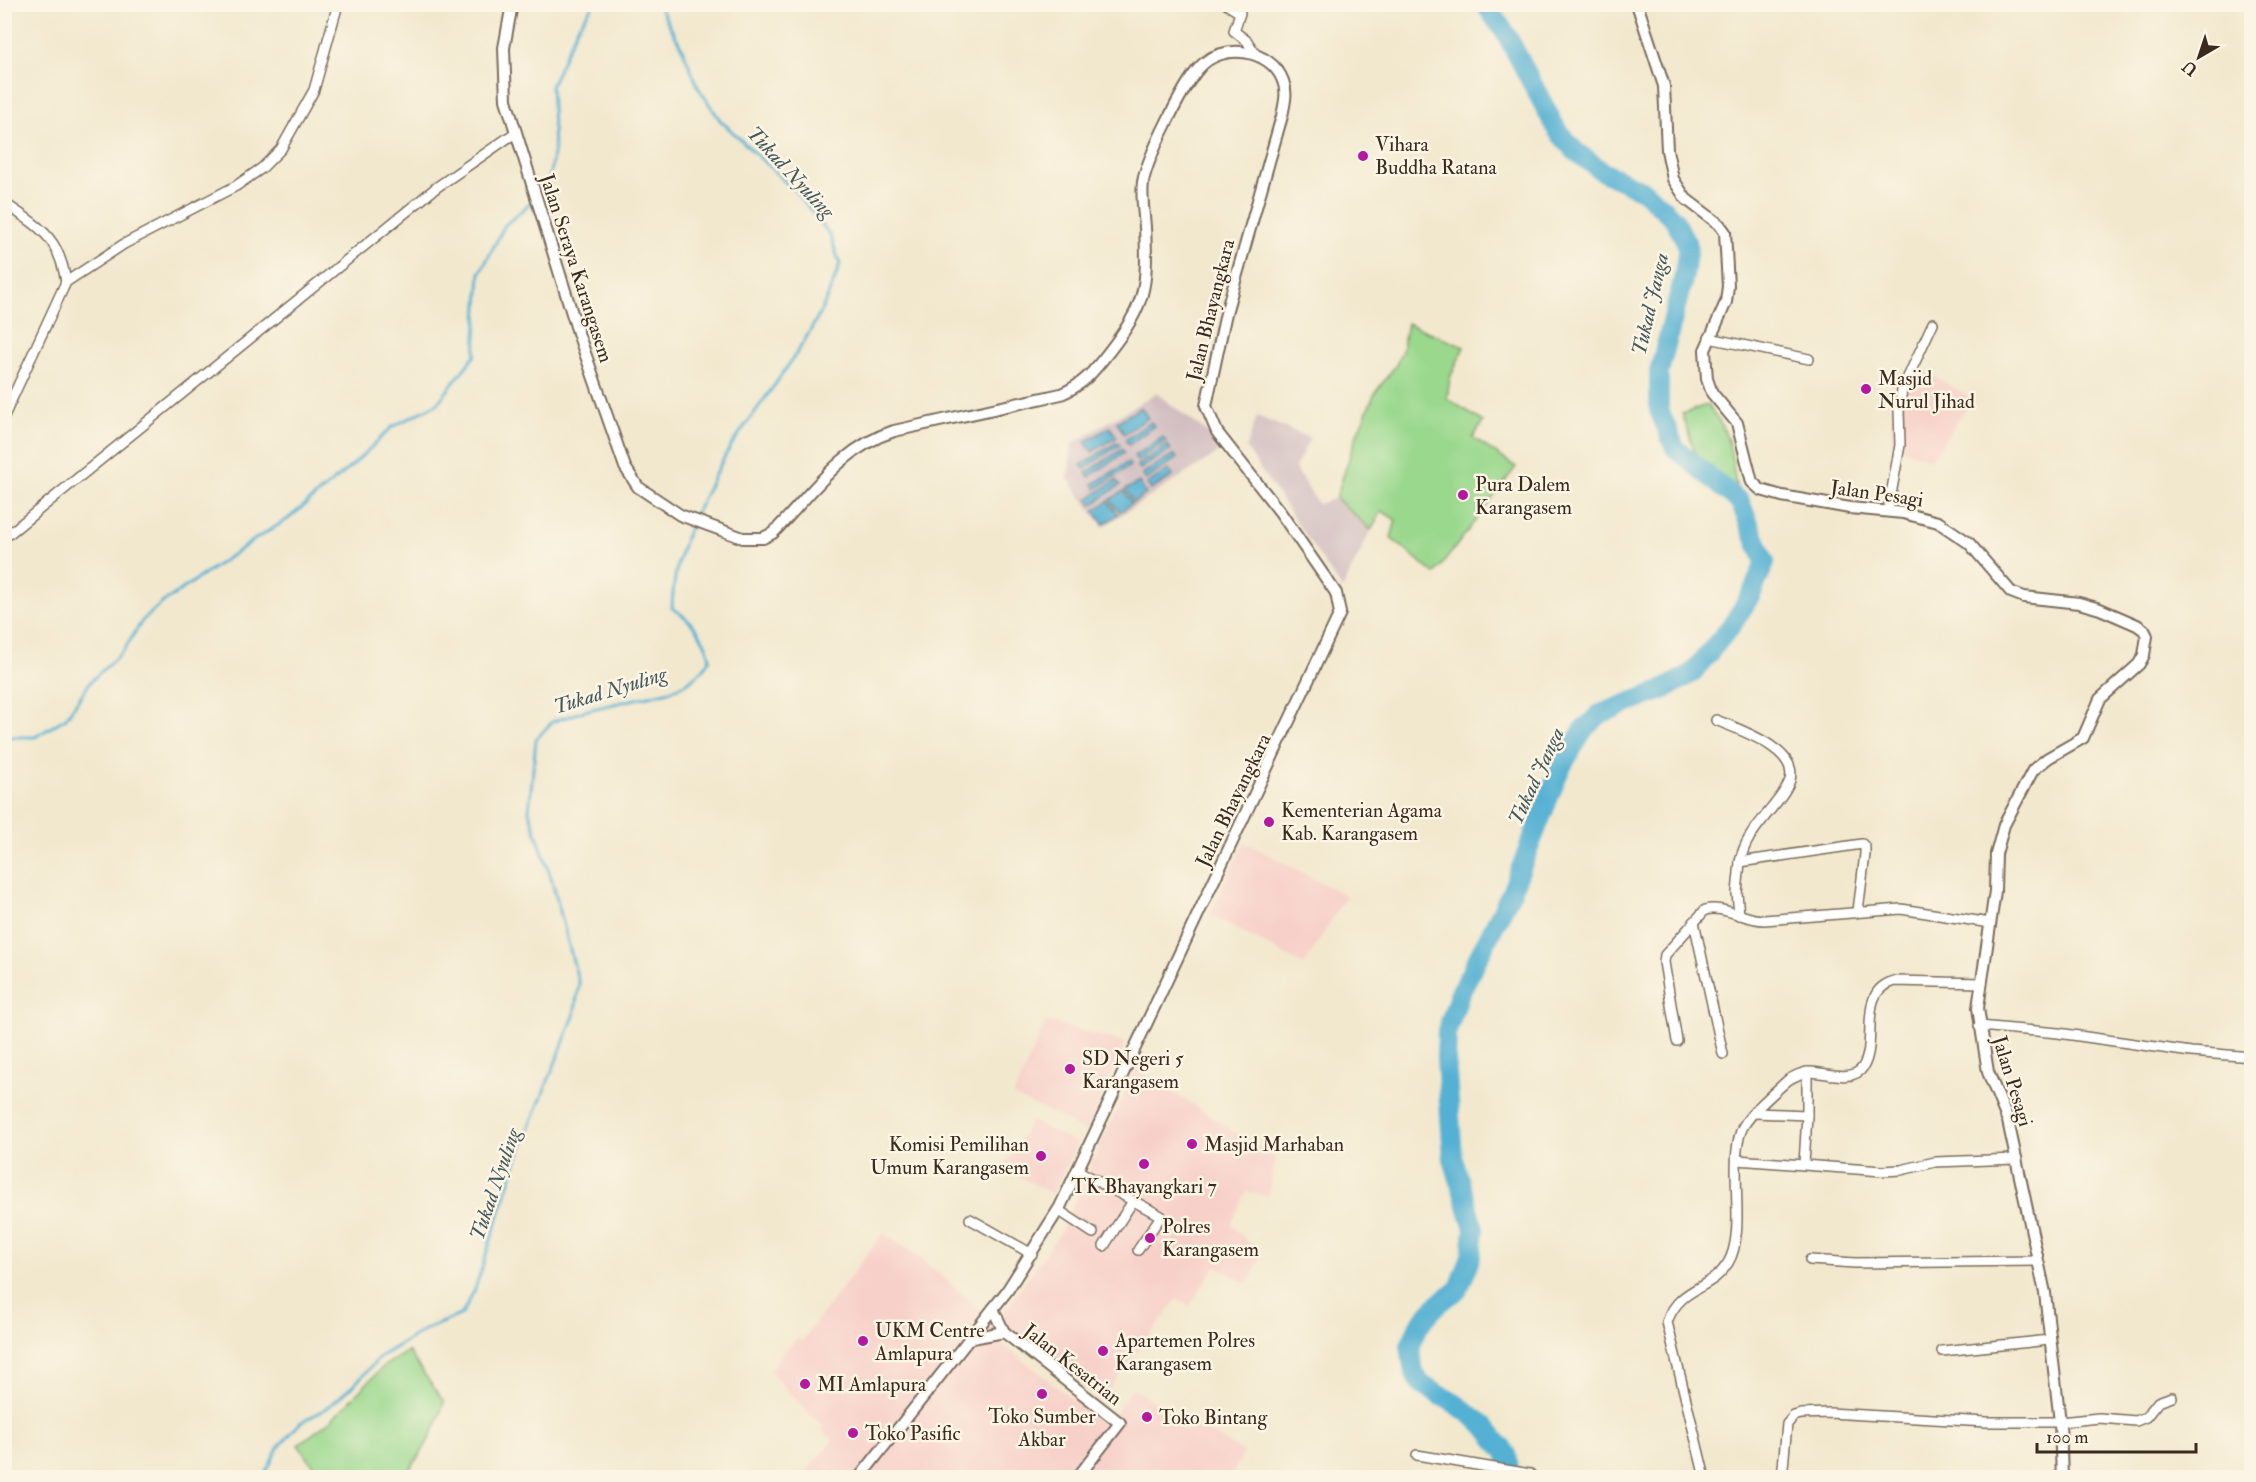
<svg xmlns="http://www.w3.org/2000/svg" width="2256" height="1482" viewBox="0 0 2256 1482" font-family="'IM FELL Double Pica',serif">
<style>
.built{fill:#f7d0c9}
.industrial{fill:#d2bec1}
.green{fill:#9ad88d;stroke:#6a8156;stroke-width:1.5}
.water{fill:#55b1d3;stroke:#486e78;stroke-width:1.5}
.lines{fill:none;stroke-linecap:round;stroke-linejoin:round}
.stream{stroke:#55b1d3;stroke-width:3}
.river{stroke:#55b1d3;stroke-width:20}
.minor-casing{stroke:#7b6c5c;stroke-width:12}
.tertiary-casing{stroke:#7b6c5c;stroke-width:14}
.minor{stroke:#fff;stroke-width:9}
.tertiary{stroke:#fff;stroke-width:10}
.poi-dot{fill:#b5179e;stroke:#fcf5e5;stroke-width:2}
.labels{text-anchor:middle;stroke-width:5;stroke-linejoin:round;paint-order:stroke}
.poi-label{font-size:20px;fill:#3b2a1e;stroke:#fcf5e5;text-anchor:start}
.street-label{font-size:20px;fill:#3b2a1e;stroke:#fcf5e5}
.water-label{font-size:21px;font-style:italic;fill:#44595d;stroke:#fcf5e5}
</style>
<rect width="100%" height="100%" fill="#fcf5e5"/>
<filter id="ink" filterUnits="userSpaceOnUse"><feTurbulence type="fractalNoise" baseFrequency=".0167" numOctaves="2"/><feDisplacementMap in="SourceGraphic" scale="12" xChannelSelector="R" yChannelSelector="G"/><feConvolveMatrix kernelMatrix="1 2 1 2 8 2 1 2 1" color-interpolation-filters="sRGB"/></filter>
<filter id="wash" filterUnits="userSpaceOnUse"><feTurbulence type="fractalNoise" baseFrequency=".008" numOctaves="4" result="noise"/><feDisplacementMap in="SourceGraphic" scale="24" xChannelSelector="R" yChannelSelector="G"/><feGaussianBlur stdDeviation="1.35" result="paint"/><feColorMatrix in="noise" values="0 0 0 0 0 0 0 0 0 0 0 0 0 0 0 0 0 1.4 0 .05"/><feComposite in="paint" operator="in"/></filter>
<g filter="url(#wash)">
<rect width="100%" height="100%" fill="#f2e8ce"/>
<!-- built -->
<g class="built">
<polygon points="1913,363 1973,399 1931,459 1891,446 1891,422"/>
<polygon points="1244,842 1346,896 1304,965 1210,915"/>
<polygon points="1046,1021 1126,1043 1086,1133 1062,1118 1013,1096"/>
<polygon points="1136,1068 1275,1158 1268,1197 1246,1191 1231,1225 1262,1255 1247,1284 1215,1266 1189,1307 1178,1298 1101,1400 1009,1331 1001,1315 1060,1233"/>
<polygon points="1031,1121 1077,1143 1053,1194 1003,1168"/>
<polygon points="883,1233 920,1258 993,1320 1003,1344 1107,1427 1132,1388 1174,1413 1170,1420 1186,1432 1192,1423 1244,1452 1233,1474 1245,1477 802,1477 833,1439 822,1430 824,1425 811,1416 770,1371 784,1351 798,1338 802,1341"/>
</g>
<!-- industrial -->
<g class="industrial">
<polygon points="1156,393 1208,433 1219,452 1103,527 1068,479 1072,444"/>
<polygon points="1257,416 1310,438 1295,468 1318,504 1336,498 1371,530 1342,589 1246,448"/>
</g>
<!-- green -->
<g class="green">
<polygon points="1407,323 1464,347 1450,378 1447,398 1483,422 1473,438 1516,467 1435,574 1391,538 1396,520 1382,511 1371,530 1336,498 1357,434 1375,393 1396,365 1402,351"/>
<path d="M1707 405C1731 432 1731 452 1736 486 1695 474 1695 449 1682 414Z"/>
<path d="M408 1351 444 1402C436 1431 422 1455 403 1477H322L298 1445 331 1420 384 1366Z"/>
</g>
<!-- water -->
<g class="water">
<polygon points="1141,407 1148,418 1124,434 1117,422"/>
<polygon points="1151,422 1154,426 1129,445 1125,440"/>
<polygon points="1110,427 1117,437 1092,452 1085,442"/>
<polygon points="1163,437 1166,441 1137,461 1134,456"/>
<polygon points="1117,442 1120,445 1084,469 1081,465"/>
<polygon points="1168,445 1171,450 1140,469 1137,465"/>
<polygon points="1122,449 1124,453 1089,477 1086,473"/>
<polygon points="1174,454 1177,458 1146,480 1142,474"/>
<polygon points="1128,462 1130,466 1096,489 1093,484"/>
<polygon points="1169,469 1173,476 1151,490 1147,484"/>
<polygon points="1116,480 1120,485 1092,505 1088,499"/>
<polygon points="1139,482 1146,494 1134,502 1125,490"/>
<polygon points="1123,491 1132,503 1120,512 1110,500"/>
<polygon points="1108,501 1118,514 1104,524 1094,511"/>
</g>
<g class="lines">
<!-- stream -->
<g class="stream">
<path d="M658 4 682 48 698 87 720 120 797 193 830 235 840 264C818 334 776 381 735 440 719 463 707 492 694 517"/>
<polyline points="4,737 35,737 66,718 91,681 124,650 142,621 162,603 257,538 288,519 354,464 392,427 437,404 475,355 480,273 505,225 548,188 554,148 551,86 577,28 594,4"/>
<path d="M263 1478 278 1448 300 1423 327 1408 354 1385 381 1356 424 1330 462 1314 475 1289 518 1156 574 1016 579 984 552 881 529 811 536 739 552 722 584 711 670 691 687 683 703 670 710 658C705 637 691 619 672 608 673 579 679 550 692 523"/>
</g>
<!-- river -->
<polyline class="river" points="1485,4 1506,34 1557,130 1574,150 1603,172 1644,191 1674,219 1688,246 1684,276 1659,372 1659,410 1675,448 1740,502 1765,562 1752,593 1732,625 1692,673 1663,690 1600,714 1584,729 1560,769 1511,893 1460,993 1447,1031 1446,1059 1453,1159 1474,1229 1471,1256 1459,1289 1439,1303 1419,1325 1410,1346 1414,1373 1422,1385 1456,1404 1483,1424 1507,1454 1510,1478"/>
</g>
</g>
<g filter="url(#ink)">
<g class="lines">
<defs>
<g id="minor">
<polyline points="1226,4 1240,13 1234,31 1247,41 1256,55"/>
<path d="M4 203C41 228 59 237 66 282"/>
<polyline points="1709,338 1809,359"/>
<polyline points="4,416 66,282 124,244 236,186 262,168 281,149 314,90 338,4"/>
<polyline points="1888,511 1900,445 1899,410 1902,390 1933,323"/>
<polyline points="4,538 437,187 515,133"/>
<path d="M1716 720C1737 729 1799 749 1790 780 1786 792 1775 804 1767 814 1754 830 1744 842 1740 862L1862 844 1865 847V854L1858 911"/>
<polyline points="1739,915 1737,893 1740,862"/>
<polyline points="1694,922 1723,1054"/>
<polyline points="1979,1026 2058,1033 2191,1052 2252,1057"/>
<path d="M1677 1041 1664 962 1665 955 1705 910C1724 905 1745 920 1764 920L1901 909 1990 923"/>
<polyline points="1755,1113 1807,1115 1807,1072"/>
<polyline points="1737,1160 1882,1171 1901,1170 1935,1162 2017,1159"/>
<polyline points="1804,1164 1807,1115"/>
<polyline points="1077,1170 1161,1216 1138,1250"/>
<polyline points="1058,1210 1093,1233"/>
<polyline points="970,1219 1032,1254"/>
<polyline points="1104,1246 1133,1201"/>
<polyline points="1810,1260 1855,1263 2038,1261"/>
<polyline points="1942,1351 2050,1340"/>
<polyline points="1417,1455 1530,1474 1534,1478"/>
<path d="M1705 1478 1667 1322C1680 1285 1711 1291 1728 1263 1747 1232 1728 1167 1741 1131 1747 1115 1775 1092 1788 1080 1795 1076 1802 1072 1810 1072 1825 1072 1853 1083 1863 1067 1879 1041 1856 992 1894 981L1982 983"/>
<polyline points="1782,1478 1787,1424 1794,1416 1801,1414 1829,1413 1986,1422 2060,1422 2099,1418 2136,1421 2146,1417 2158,1402 2172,1397"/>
</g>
<g id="tertiary">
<path d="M512 4 504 48 506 100 579 336 625 467 638 487 680 515 743 538H763L773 533C811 495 840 448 894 431L1061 394C1083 385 1094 371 1108 353 1146 304 1148 288 1145 227 1144 213 1141 196 1143 182 1147 158 1183 86 1199 68 1221 42 1271 48 1283 81 1288 93 1284 105 1282 116L1226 313 1206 406 1217 432 1280 512 1336 593 1340 613 1060 1207 1007 1291 859 1478"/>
<polyline points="1637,4 1664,86 1667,150 1673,179 1686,199 1719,224 1725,232 1728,286 1726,302 1705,350 1707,379 1712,393 1737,423 1752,482 1761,490 1782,496 1850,508 1903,513 1938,522 1969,543 2011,592 2024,597 2079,603 2100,609 2137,625 2144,630 2147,636 2144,655 2139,664 2100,699 2083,738 2048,758 2033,770 2004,825 1996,854 1995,891 1978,1008 1988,1072 2008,1121 2045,1293 2060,1422 2062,1478"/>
<polyline points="993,1309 1004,1332"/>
<polyline points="972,1338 1004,1332 1120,1423 1077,1478"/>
</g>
</defs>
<!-- minor casing -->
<use href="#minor" class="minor-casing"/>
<!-- tertiary casing -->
<use href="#tertiary" class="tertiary-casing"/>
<!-- minor -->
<use href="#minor" class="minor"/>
<!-- tertiary -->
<use href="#tertiary" class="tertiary"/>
</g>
</g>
<!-- markers -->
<g class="poi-dot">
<circle cx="1363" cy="156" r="6"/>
<circle cx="1866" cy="389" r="6"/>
<circle cx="1463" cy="495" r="6"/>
<circle cx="1269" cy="822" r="6"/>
<circle cx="1070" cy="1069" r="6"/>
<circle cx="1192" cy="1144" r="6"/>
<circle cx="1041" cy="1156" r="6"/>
<circle cx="1144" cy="1164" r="6"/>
<circle cx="1150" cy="1238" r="6"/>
<circle cx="863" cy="1341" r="6"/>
<circle cx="1103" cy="1351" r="6"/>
<circle cx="805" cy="1384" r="6"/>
<circle cx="1042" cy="1394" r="6"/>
<circle cx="1147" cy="1417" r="6"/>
<circle cx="853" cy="1433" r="6"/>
</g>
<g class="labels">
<!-- poi labels -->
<g class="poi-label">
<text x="1375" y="151">Vihara<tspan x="1375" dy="23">Buddha Ratana</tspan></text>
<text x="1878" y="385">Masjid<tspan x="1878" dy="23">Nurul Jihad</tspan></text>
<text x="1475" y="491">Pura Dalem<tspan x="1475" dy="23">Karangasem</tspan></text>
<text x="1281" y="817">Kementerian Agama<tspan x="1281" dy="23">Kab. Karangasem</tspan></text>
<text x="1082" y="1065">SD Negeri 5<tspan x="1082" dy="23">Karangasem</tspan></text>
<text x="1029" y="1151" text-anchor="end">Komisi Pemilihan<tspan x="1029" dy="23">Umum Karangasem</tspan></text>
<text x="1204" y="1151">Masjid Marhaban</text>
<text x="1144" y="1193" text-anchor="middle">TK Bhayangkari 7</text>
<text x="1162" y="1233">Polres<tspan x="1162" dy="23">Karangasem</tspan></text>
<text x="875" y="1337">UKM Centre<tspan x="875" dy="23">Amlapura</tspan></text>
<text x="1115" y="1347">Apartemen Polres<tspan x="1115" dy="23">Karangasem</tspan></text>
<text x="817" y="1391">MI Amlapura</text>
<text x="1042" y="1423" text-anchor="middle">Toko Sumber<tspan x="1042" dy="23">Akbar</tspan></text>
<text x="1159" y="1424">Toko Bintang</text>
<text x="865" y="1440">Toko Pasific</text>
</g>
<!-- street labels -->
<g class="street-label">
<text transform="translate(577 268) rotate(72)" y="7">Jalan Seraya Karangasem</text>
<text transform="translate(1210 310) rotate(-76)" y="7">Jalan Bhayangkara</text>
<text transform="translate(1877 493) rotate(8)" y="7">Jalan Pesagi</text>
<text transform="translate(1233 800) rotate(-64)" y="7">Jalan Bhayangkara</text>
<text transform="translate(2013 1081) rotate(73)" y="7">Jalan Pesagi</text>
<text transform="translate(1073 1364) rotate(38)" y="7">Jalan Kesatrian</text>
</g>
<!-- water labels -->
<g class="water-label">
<text transform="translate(791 172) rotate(47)" y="7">Tukad Nyuling</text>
<text transform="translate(1650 304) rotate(-77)" y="7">Tukad Janga</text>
<text transform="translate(610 690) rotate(-17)" y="7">Tukad Nyuling</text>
<text transform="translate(1536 776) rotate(-65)" y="7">Tukad Janga</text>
<text transform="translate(495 1184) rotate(-71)" y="7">Tukad Nyuling</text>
</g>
</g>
<!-- margin -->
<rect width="2256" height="1482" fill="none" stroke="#fcf5e5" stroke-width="24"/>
<!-- north arrow -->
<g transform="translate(2199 57) rotate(219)" stroke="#fcf5e5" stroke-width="4.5" paint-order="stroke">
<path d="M0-4.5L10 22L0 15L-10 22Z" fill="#3b2a1e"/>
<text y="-9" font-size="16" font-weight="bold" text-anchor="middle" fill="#3b2a1e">U</text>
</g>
<!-- scale -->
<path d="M2037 1443v9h159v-9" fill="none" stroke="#3b2a1e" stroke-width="3"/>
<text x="2046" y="1443" font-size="18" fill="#3b2a1e" stroke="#fcf5e5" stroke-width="4.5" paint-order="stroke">100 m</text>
</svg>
